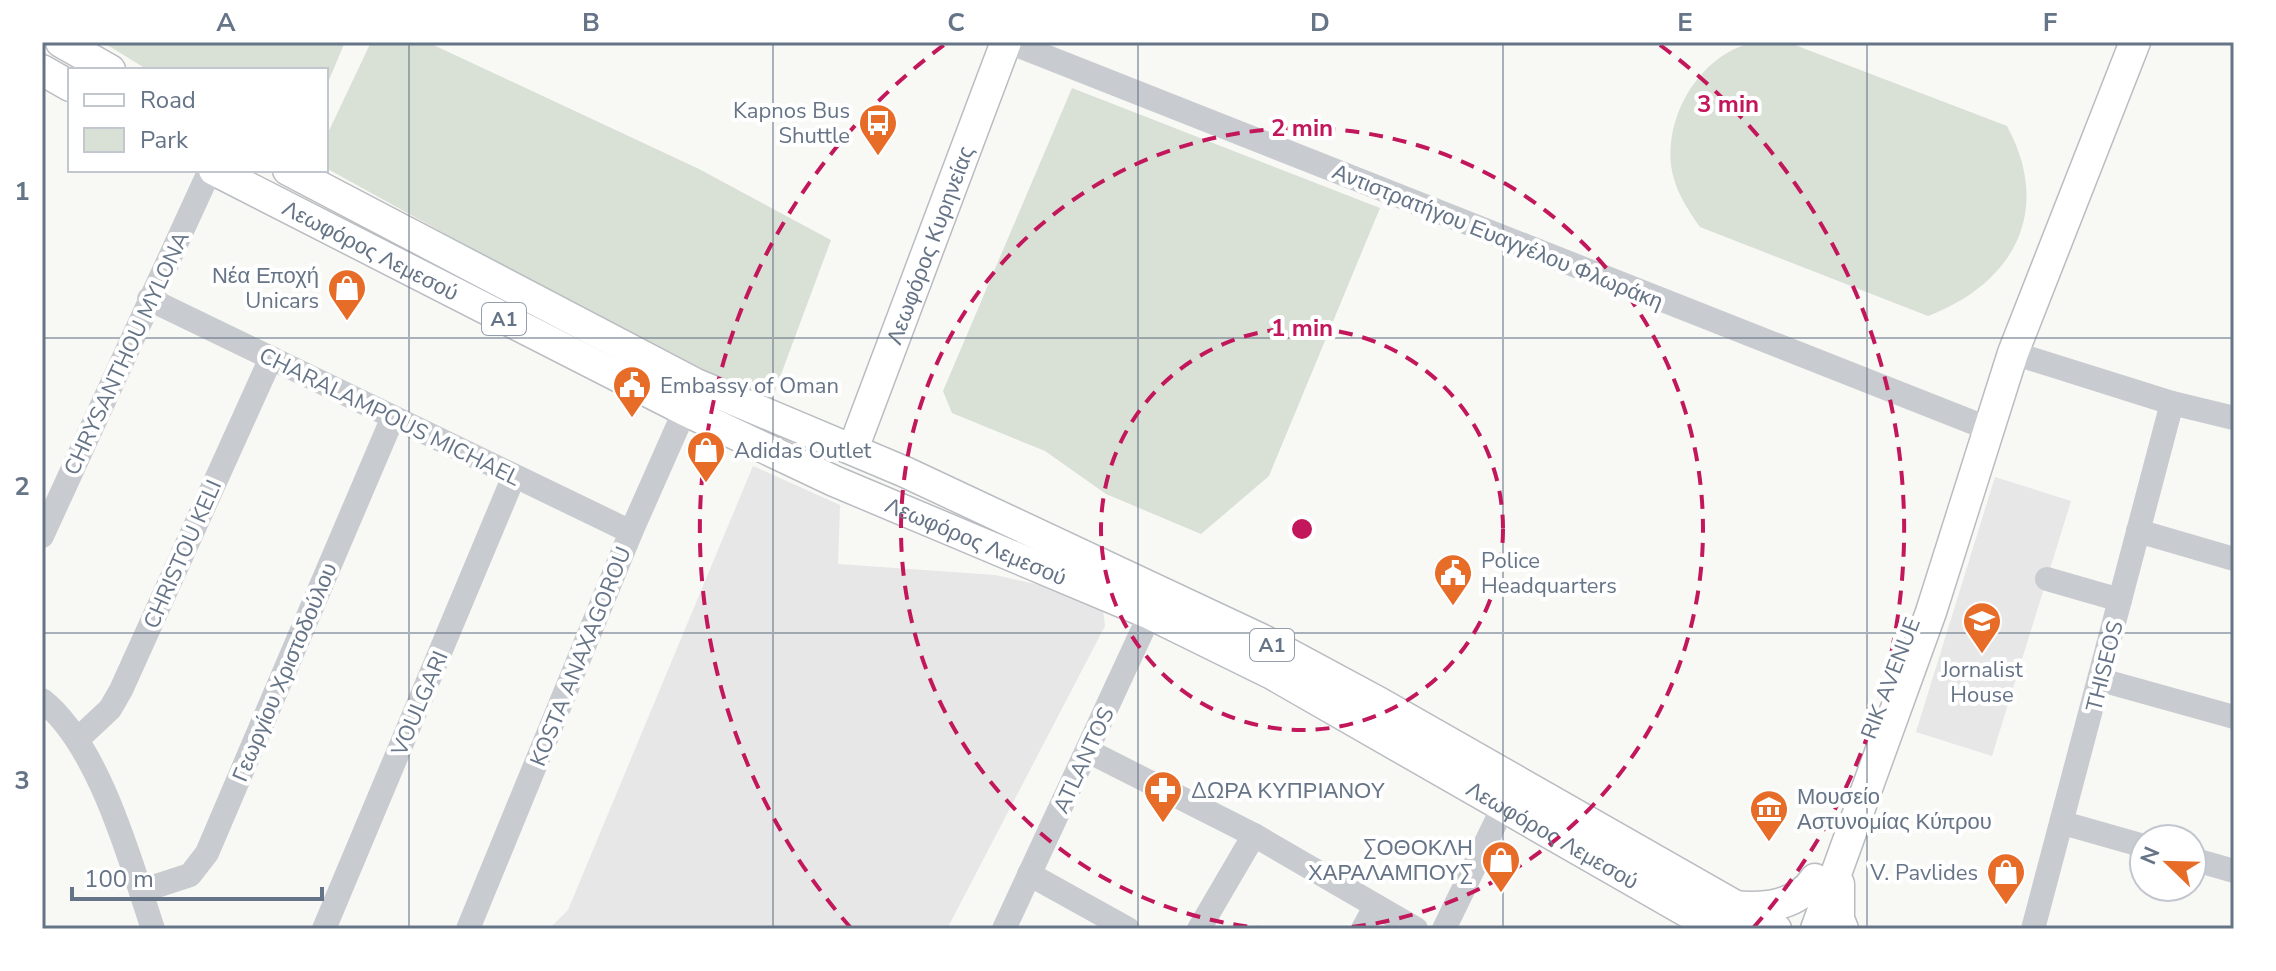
<svg xmlns="http://www.w3.org/2000/svg" width="2276" height="971" viewBox="0 0 2276 971" font-family="'Nunito Sans',sans-serif">
<style>
.built{fill:#e6e7e6}
.green{fill:#d9e0d6}
.lines{fill:none;stroke-linecap:round;stroke-linejoin:round}
.major-casing{stroke:#b9bcc1;stroke-width:33}
.minor{stroke:#c8cbcf;stroke-width:24}
.major{stroke:#fff;stroke-width:30}
.grid{fill:none;stroke:#667487;stroke-width:2;stroke-opacity:0.55}
.ring{fill:none;stroke:#c2185b;stroke-width:4;stroke-dasharray:14 10}
.labels{text-anchor:middle;stroke-width:8;stroke-linejoin:round;paint-order:stroke}
.shield{fill:#fff;stroke:#949eab;stroke-width:2}
.shield-label{font-size:20px;font-weight:bold;fill:#667487}
.poi-label{font-size:22px;fill:#667487;stroke:#fff;text-anchor:start}
.street-label{font-size:22px;fill:#667487;stroke:#fff}
.centre{fill:#c2185b;stroke:#fff;stroke-width:4}
.ring-label{font-size:24px;text-anchor:middle;font-weight:bold;fill:#c2185b;stroke:#fff;stroke-width:8;stroke-linejoin:round;paint-order:stroke}
.neatline{fill:none;stroke:#667487;stroke-width:3}
.grid-label{font-size:26px;text-anchor:middle;font-weight:bold;fill:#667487}
</style>
<rect width="100%" height="100%" fill="#f8f8f5"/>
<!-- built -->
<g class="built">
<polygon points="753,466 840,505 838,564 995,575 1053,588 1103,609 1105,626 947,929 549,929 568,910"/>
<polygon points="1995,477 2071,501 1992,756 1916,732"/>
</g>
<!-- green -->
<g class="green">
<polygon points="345,42 326,87 326,70 148,70 104,43"/>
<polygon points="371,42 427,42 699,169 831,240 770,404 657,351 326,168 326,137"/>
<path d="M1756 42H1787L2007 126C2053 211 2014 283 1928 316L1700 227C1687 209 1674 189 1671 165 1665 112 1703 52 1756 42Z"/>
<polygon points="1072,88 1380,208 1269,476 1201,534 1106,494 1045,451 952,413 943,391"/>
</g>
<g class="lines">
<defs>
<g id="major">
<polyline points="61,42 110,70"/>
<polyline points="42,70 70,86"/>
<path id="s1" d="M214 170 684 410 834 481 1150 614 1272 674 1689 913 1728 929"/>
<polyline points="288,170 696,384 905,472 1261,639 1380,703 1776,929"/>
<path id="s2" d="M853 449 1006 42"/>
<polyline points="1839,884 1839,919 1843,929"/>
<path d="M1734 906C1765 909 1797 906 1815 879"/>
<polyline points="1816,929 1931,612 2013,353 2135,42"/>
</g>
</defs>
<!-- major casing -->
<use href="#major" class="major-casing"/>
<!-- minor -->
<g class="minor">
<polyline points="1009,42 1987,428"/>
<polyline points="149,299 631,532"/>
<polyline points="2013,353 2172,403 2234,418"/>
<polyline points="2138,531 2234,559"/>
<polyline points="42,536 210,170"/>
<polyline points="2047,579 2120,600"/>
<polyline points="2101,680 2234,717"/>
<path d="M42 700C99 745 130 860 153 929"/>
<polyline points="78,739 110,709 121,690 271,358"/>
<polyline points="1088,751 1254,835 1416,929"/>
<polyline points="2063,823 2144,846"/>
<polyline points="2192,859 2234,871"/>
<polyline points="1029,874 1128,929"/>
<polyline points="141,891 190,875 207,853 393,417"/>
<polyline points="324,929 514,476"/>
<polyline points="468,929 631,532 692,394"/>
<polyline points="1004,929 1158,597"/>
<polyline points="1199,929 1254,835"/>
<polyline points="1363,929 1375,907"/>
<polyline points="1444,929 1511,791"/>
<polyline points="2033,929 2172,403"/>
</g>
<!-- major -->
<use href="#major" class="major"/>
</g>
<!-- grid -->
<path class="grid" d="M409 42V929M773 42V929M1138 42V929M1503 42V929M1867 42V929M42 338H2234M42 633H2234"/>
<!-- distance rings -->
<g class="ring">
<circle cx="1302" cy="529" r="201"/>
<path d="M1271 929A401 401 0 1 1 1333 929"/>
<path d="M851 928A602 602 0 0 1 944 45M1660 45A602 602 0 0 1 1753 928"/>
</g>
<!-- icons -->
<defs>
<symbol id="bus-pin" viewBox="-11 -11 22 30"><path d="M0 17L-7.5 6A9.5 9.5 0 1 1 7.5 6Z" fill="#e66c27" stroke="#fff"/><path d="M-5-6H5V4H4V6H2V4H-2V6H-4V4H-5ZM-3.5-4V0h7V-4ZM-3.5 1.2v1.5H-2V1.2ZM2 1.2v1.5H3.5V1.2Z" fill="#fff"/></symbol>
<symbol id="shop-pin" viewBox="-11 -11 22 30"><path d="M0 17L-7.5 6A9.5 9.5 0 1 1 7.5 6Z" fill="#e66c27" stroke="#fff"/><path d="M-5-2.5h2.3a2.7 3.5 0 0 1 5.4 0H5L5.5 6h-11ZM-1.5-2.5h3a1.5 2.3 0 0 0-3 0Z" fill="#fff"/></symbol>
<symbol id="civic-pin" viewBox="-11 -11 22 30"><path d="M0 17L-7.5 6A9.5 9.5 0 1 1 7.5 6Z" fill="#e66c27" stroke="#fff"/><path d="M-.6-6.5H3V-4.5H.6V-3L4-1V1h2V6H-6V1h2V-1L-.6-3ZM-1.2 2.5V6h2.4V2.5Z" fill="#fff"/></symbol>
<symbol id="school-pin" viewBox="-11 -11 22 30"><path d="M0 17L-7.5 6A9.5 9.5 0 1 1 7.5 6Z" fill="#e66c27" stroke="#fff"/><path d="M0-5L7-2L0 1L-7-2ZM-4 1L0 2.5L4 1V4Q0 6-4 4Z" fill="#fff"/></symbol>
<symbol id="pharmacy-pin" viewBox="-11 -11 22 30"><path d="M0 17L-7.5 6A9.5 9.5 0 1 1 7.5 6Z" fill="#e66c27" stroke="#fff"/><path d="M-2-6h4v4h4v4h-4v4h-4v-4h-4v-4h4Z" fill="#fff"/></symbol>
<symbol id="museum-pin" viewBox="-11 -11 22 30"><path d="M0 17L-7.5 6A9.5 9.5 0 1 1 7.5 6Z" fill="#e66c27" stroke="#fff"/><path d="M0-6L6-3V-2H-6V-3ZM-5-1h2V3h-2ZM-1-1h2V3h-2ZM3-1h2V3H3ZM-6 4H6V6H-6Z" fill="#fff"/></symbol>
</defs>
<g fill-rule="evenodd">
<use href="#bus-pin" x="856" y="101" width="44" height="60"/>
<use href="#shop-pin" x="325" y="266" width="44" height="60"/>
<use href="#civic-pin" x="610" y="363" width="44" height="60"/>
<use href="#shop-pin" x="684" y="428" width="44" height="60"/>
<use href="#civic-pin" x="1431" y="551" width="44" height="60"/>
<use href="#school-pin" x="1960" y="599" width="44" height="60"/>
<use href="#pharmacy-pin" x="1141" y="768" width="44" height="60"/>
<use href="#museum-pin" x="1747" y="787" width="44" height="60"/>
<use href="#shop-pin" x="1479" y="838" width="44" height="60"/>
<use href="#shop-pin" x="1984" y="850" width="44" height="60"/>
</g>
<g class="labels">
<!-- shield labels -->
<g class="shield">
<rect x="482" y="303" width="44" height="32" rx="6"/>
<rect x="1250" y="629" width="44" height="32" rx="6"/>
</g>
<g class="shield-label">
<text x="504" y="326">A1</text>
<text x="1272" y="652">A1</text>
</g>
<!-- poi labels -->
<g class="poi-label">
<text x="850" y="118" text-anchor="end">Kapnos Bus<tspan x="850" dy="25">Shuttle</tspan></text>
<text x="319" y="283" text-anchor="end">Νέα Εποχή<tspan x="319" dy="25">Unicars</tspan></text>
<text x="660" y="393">Embassy of Oman</text>
<text x="734" y="458">Adidas Outlet</text>
<text x="1481" y="568">Police<tspan x="1481" dy="25">Headquarters</tspan></text>
<text x="1982" y="677" text-anchor="middle">Jornalist<tspan x="1982" dy="25">House</tspan></text>
<text x="1191" y="798">ΔΩΡΑ ΚΥΠΡΙΑΝΟΥ</text>
<text x="1797" y="804">Μουσείο<tspan x="1797" dy="25">Αστυνομίας Κύπρου</tspan></text>
<text x="1473" y="855" text-anchor="end">ΣΟΘΟΚΛΗ<tspan x="1473" dy="25">ΧΑΡΑΛΑΜΠΟΥΣ</tspan></text>
<text x="1978" y="880" text-anchor="end">V. Pavlides</text>
</g>
<!-- street labels -->
<g class="street-label">
<text transform="translate(1498 236) rotate(22)" y="8">Αντιστρατήγου Ευαγγέλου Φλωράκη</text>
<text dy="8" stroke="none"><textPath href="#s2" startOffset="218">Λεωφόρος Κυρηνείας</textPath></text>
<text dy="8" stroke="none"><textPath href="#s1" startOffset="176">Λεωφόρος Λεμεσού</textPath></text>
<text transform="translate(126 353) rotate(-65)" y="8">CHRYSANTHOU MYLONA</text>
<text transform="translate(390 416) rotate(26)" y="8">CHARALAMPOUS MICHAEL</text>
<text dy="8" stroke="none"><textPath href="#s1" startOffset="848">Λεωφόρος Λεμεσού</textPath></text>
<text transform="translate(182 554) rotate(-66)" y="8">CHRISTOU KELI</text>
<text transform="translate(580 656) rotate(-68)" y="8">KOSTA ANAXAGOROU</text>
<text transform="translate(2104 666) rotate(-76)" y="8">THISEOS</text>
<text transform="translate(284 672) rotate(-67)" y="8">Γεωργίου Χριστοδούλου</text>
<text transform="translate(1890 678) rotate(-69)" y="8">RIK AVENUE</text>
<text transform="translate(419 703) rotate(-67)" y="8">VOULGARI</text>
<text transform="translate(1083 760) rotate(-65)" y="8">ATLANTOS</text>
<text dy="8" stroke="none"><textPath href="#s1" startOffset="1496">Λεωφόρος Λεμεσού</textPath></text>
</g>
</g>
<circle cx="1302" cy="529" r="12" class="centre"/>
<g class="ring-label">
<text x="1728" y="112">3 min</text>
<text x="1302" y="136">2 min</text>
<text x="1302" y="336">1 min</text>
</g>
<!-- border -->
<rect width="2276" height="971" fill="none" stroke="#ffffff" stroke-width="88"/>
<!-- legend -->
<rect x="68" y="68" width="260" height="104" fill="#ffffff" stroke="#c2c7cf" stroke-width="2"/>
<rect x="84" y="94" width="40" height="12" fill="#ffffff" stroke="#c2c7cf" stroke-width="2"/>
<text x="140" y="108" font-size="24" fill="#667487">Road</text>
<rect x="84" y="128" width="40" height="24" fill="#d9e0d6" stroke="#c2c7cf" stroke-width="2"/>
<text x="140" y="148" font-size="24" fill="#667487">Park</text>
<!-- north arrow -->
<g transform="translate(2168 863) rotate(293)"><circle r="38" fill="#ffffff" stroke="#c2c7cf" stroke-width="2"/>
<path d="M0-6L14 30L0 20L-14 30Z" fill="#e66c27"/>
<text y="-12" font-size="22" font-weight="bold" text-anchor="middle" fill="#667487">N</text>
</g>
<!-- scale -->
<path d="M72 887v12h250v-12" fill="none" stroke="#667487" stroke-width="4"/>
<text x="84" y="887" font-size="24" fill="#667487" stroke="#ffffff" stroke-width="6" paint-order="stroke">100 m</text>
<rect x="44" y="44" width="2188" height="883" class="neatline"/>
<g class="grid-label">
<text x="226" y="31">A</text>
<text x="591" y="31">B</text>
<text x="956" y="31">C</text>
<text x="1320" y="31">D</text>
<text x="1685" y="31">E</text>
<text x="2050" y="31">F</text>
<text x="22" y="200">1</text>
<text x="22" y="495">2</text>
<text x="22" y="789">3</text>
</g>
</svg>
